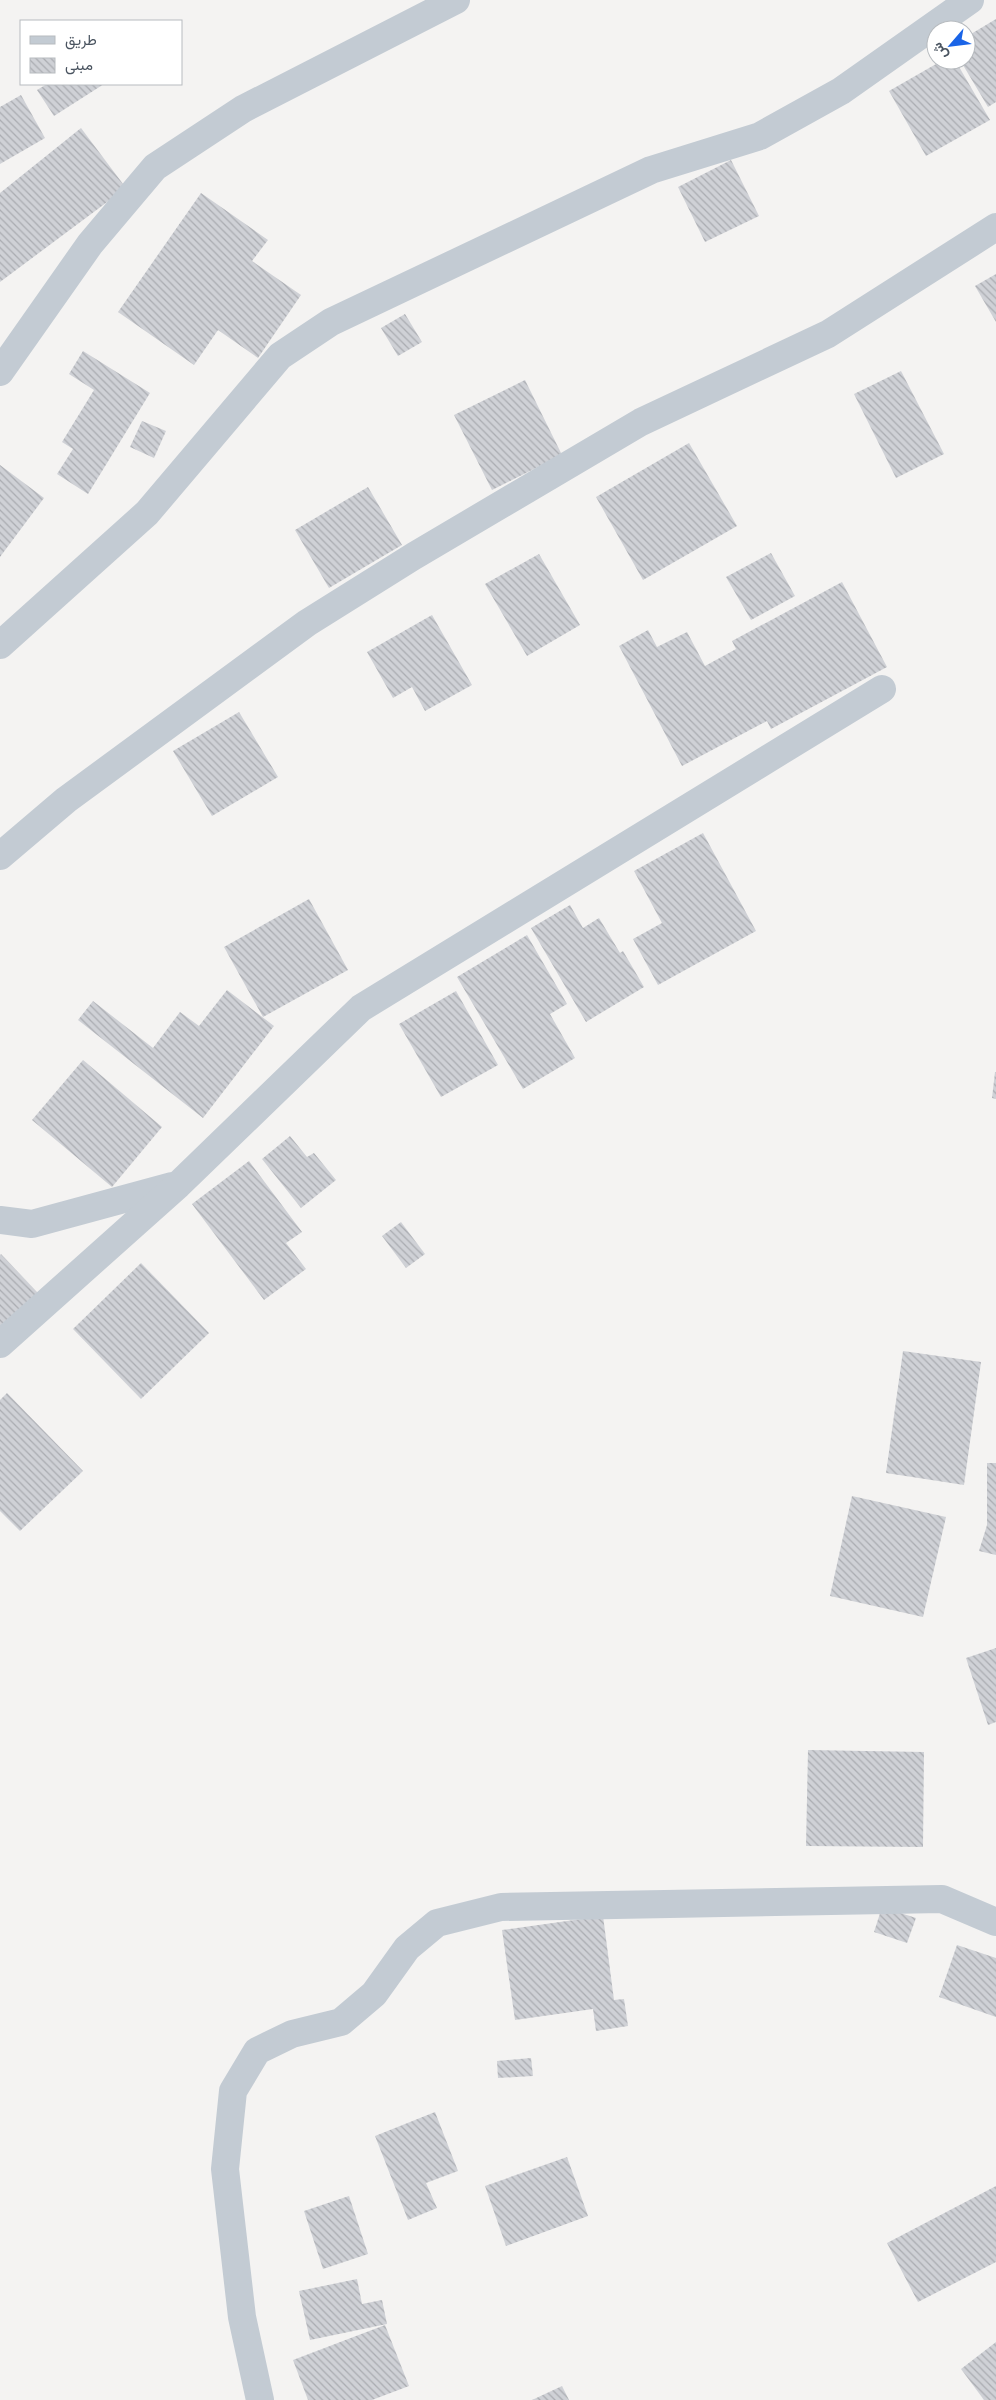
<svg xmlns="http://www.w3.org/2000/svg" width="996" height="2400" viewBox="0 0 996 2400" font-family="Poppins,Vazirmatn,sans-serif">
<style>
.building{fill:url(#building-back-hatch)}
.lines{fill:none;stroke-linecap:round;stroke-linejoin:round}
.street{stroke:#c3cbd3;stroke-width:28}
</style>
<defs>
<pattern id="building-back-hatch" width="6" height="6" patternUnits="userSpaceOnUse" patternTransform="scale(1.25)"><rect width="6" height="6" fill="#cfd1d6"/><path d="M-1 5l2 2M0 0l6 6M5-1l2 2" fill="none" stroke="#aaacb1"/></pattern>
</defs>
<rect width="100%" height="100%" fill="#f4f3f2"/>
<!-- building -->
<g class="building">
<polygon points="996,19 996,102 988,107 960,60 966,60 966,37"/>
<polygon points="943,60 955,60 990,120 926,156 889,91"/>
<polygon points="47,84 104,84 54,116 37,90"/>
<polygon points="21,95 45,138 0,164 0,107"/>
<polygon points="81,128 126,188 0,282 0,193"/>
<polygon points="731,160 759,216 705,242 678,187"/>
<polygon points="201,193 268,240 252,261 301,295 258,358 218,330 194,365 118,312"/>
<polygon points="996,274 996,322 975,286"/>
<polygon points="405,314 422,342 398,356 381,328"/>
<polygon points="83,351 150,393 88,494 57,474 73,449 62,442 94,390 69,374"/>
<polygon points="901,371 944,454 896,478 854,394"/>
<polygon points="525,380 562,455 492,490 454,415"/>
<polygon points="142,421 166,431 154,458 130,447"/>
<polygon points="689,443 737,526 643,580 596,497"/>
<polygon points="0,465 44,498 0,557"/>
<polygon points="368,487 402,545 329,588 295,530"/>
<polygon points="771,553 795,596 751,620 726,577"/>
<polygon points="539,554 580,625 527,656 485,584"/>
<polygon points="842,582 887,667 771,729 767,721 682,766 619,646 648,630 657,647 687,632 705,666 736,649 732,641"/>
<polygon points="432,615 472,685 425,711 412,687 393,698 367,652"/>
<polygon points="239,712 278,777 212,816 173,751"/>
<polygon points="703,833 756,931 658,985 633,939 662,923 634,871"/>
<polygon points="309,899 348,970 263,1017 224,947"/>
<polygon points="570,905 583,928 599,918 620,953 623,951 644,987 586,1022 531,928"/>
<polygon points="527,935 567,1004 550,1014 575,1058 523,1089 457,977"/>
<polygon points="227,990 274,1026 203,1118 78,1020 93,1001 153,1048 180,1012 199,1026"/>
<polygon points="456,991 498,1065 441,1097 399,1024"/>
<polygon points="83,1060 162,1127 112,1187 32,1120"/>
<polygon points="995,1072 996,1072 996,1099 992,1098"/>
<polygon points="290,1136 307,1157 314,1153 336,1180 301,1208 262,1159"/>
<polygon points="249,1161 302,1232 286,1243 306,1269 264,1300 192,1204"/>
<polygon points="401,1222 425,1254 406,1268 382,1236"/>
<polygon points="1,1254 38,1293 0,1329 0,1255"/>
<polygon points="141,1263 209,1333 141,1399 73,1329"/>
<polygon points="903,1351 981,1362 964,1485 886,1473"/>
<polygon points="7,1393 83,1471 20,1531 0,1511 0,1400"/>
<polygon points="987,1463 996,1463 996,1555 979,1551 987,1525"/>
<polygon points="852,1496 946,1517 923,1617 830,1596"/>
<polygon points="996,1648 996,1722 988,1725 966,1658"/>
<polygon points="808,1750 924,1752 923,1847 806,1846"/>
<polygon points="882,1907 916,1918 907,1943 874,1932"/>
<polygon points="603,1916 614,2000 624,1999 628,2026 596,2031 593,2009 515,2020 502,1930"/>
<polygon points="957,1945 996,1958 996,2017 939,1997"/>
<polygon points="531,2058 533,2076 498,2078 497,2061"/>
<polygon points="435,2112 458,2171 426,2183 437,2208 408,2220 375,2136"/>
<polygon points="567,2157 588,2216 506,2246 485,2186"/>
<polygon points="996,2186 996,2262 918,2302 887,2243"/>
<polygon points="349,2196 368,2254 323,2269 304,2211"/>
<polygon points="357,2279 362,2304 382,2300 387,2324 310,2340 299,2291"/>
<polygon points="385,2325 409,2386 372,2400 308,2400 293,2360"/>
<polygon points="996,2342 996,2400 984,2400 961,2369"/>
<polygon points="562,2386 569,2400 532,2400"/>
</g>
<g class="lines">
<!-- street -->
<g class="street">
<polyline points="0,372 90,244 155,167 243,109 456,0"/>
<polyline points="0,645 147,513 280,356 331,322 651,170 760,136 841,91 970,0"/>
<polyline points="0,856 66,800 307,623 414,556 641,422 828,334 996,227"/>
<polyline points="0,1220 32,1224 172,1186"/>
<polyline points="0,1344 178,1185 361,1008 882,689"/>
<polyline points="260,2400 242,2317 225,2169 233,2091 257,2051 292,2034 341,2022 374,1994 407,1948 437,1923 501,1907 942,1899 996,1922"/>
</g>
</g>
<!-- legend -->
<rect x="20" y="20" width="162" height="65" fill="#ffffff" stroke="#b7bbbf"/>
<rect x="30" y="36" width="25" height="8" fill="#c3cbd3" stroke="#b7bbbf"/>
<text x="65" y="45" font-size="15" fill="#4a5460">طريق</text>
<rect x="30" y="58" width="25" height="15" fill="url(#building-back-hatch)" stroke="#b7bbbf"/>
<text x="65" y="70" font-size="15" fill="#4a5460">مبنى</text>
<!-- north arrow -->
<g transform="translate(951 45) rotate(242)"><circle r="24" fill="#ffffff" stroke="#b7bbbf"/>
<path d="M0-4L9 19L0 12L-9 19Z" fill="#1a64e7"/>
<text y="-8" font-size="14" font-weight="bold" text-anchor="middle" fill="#4a5460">ش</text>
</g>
</svg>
